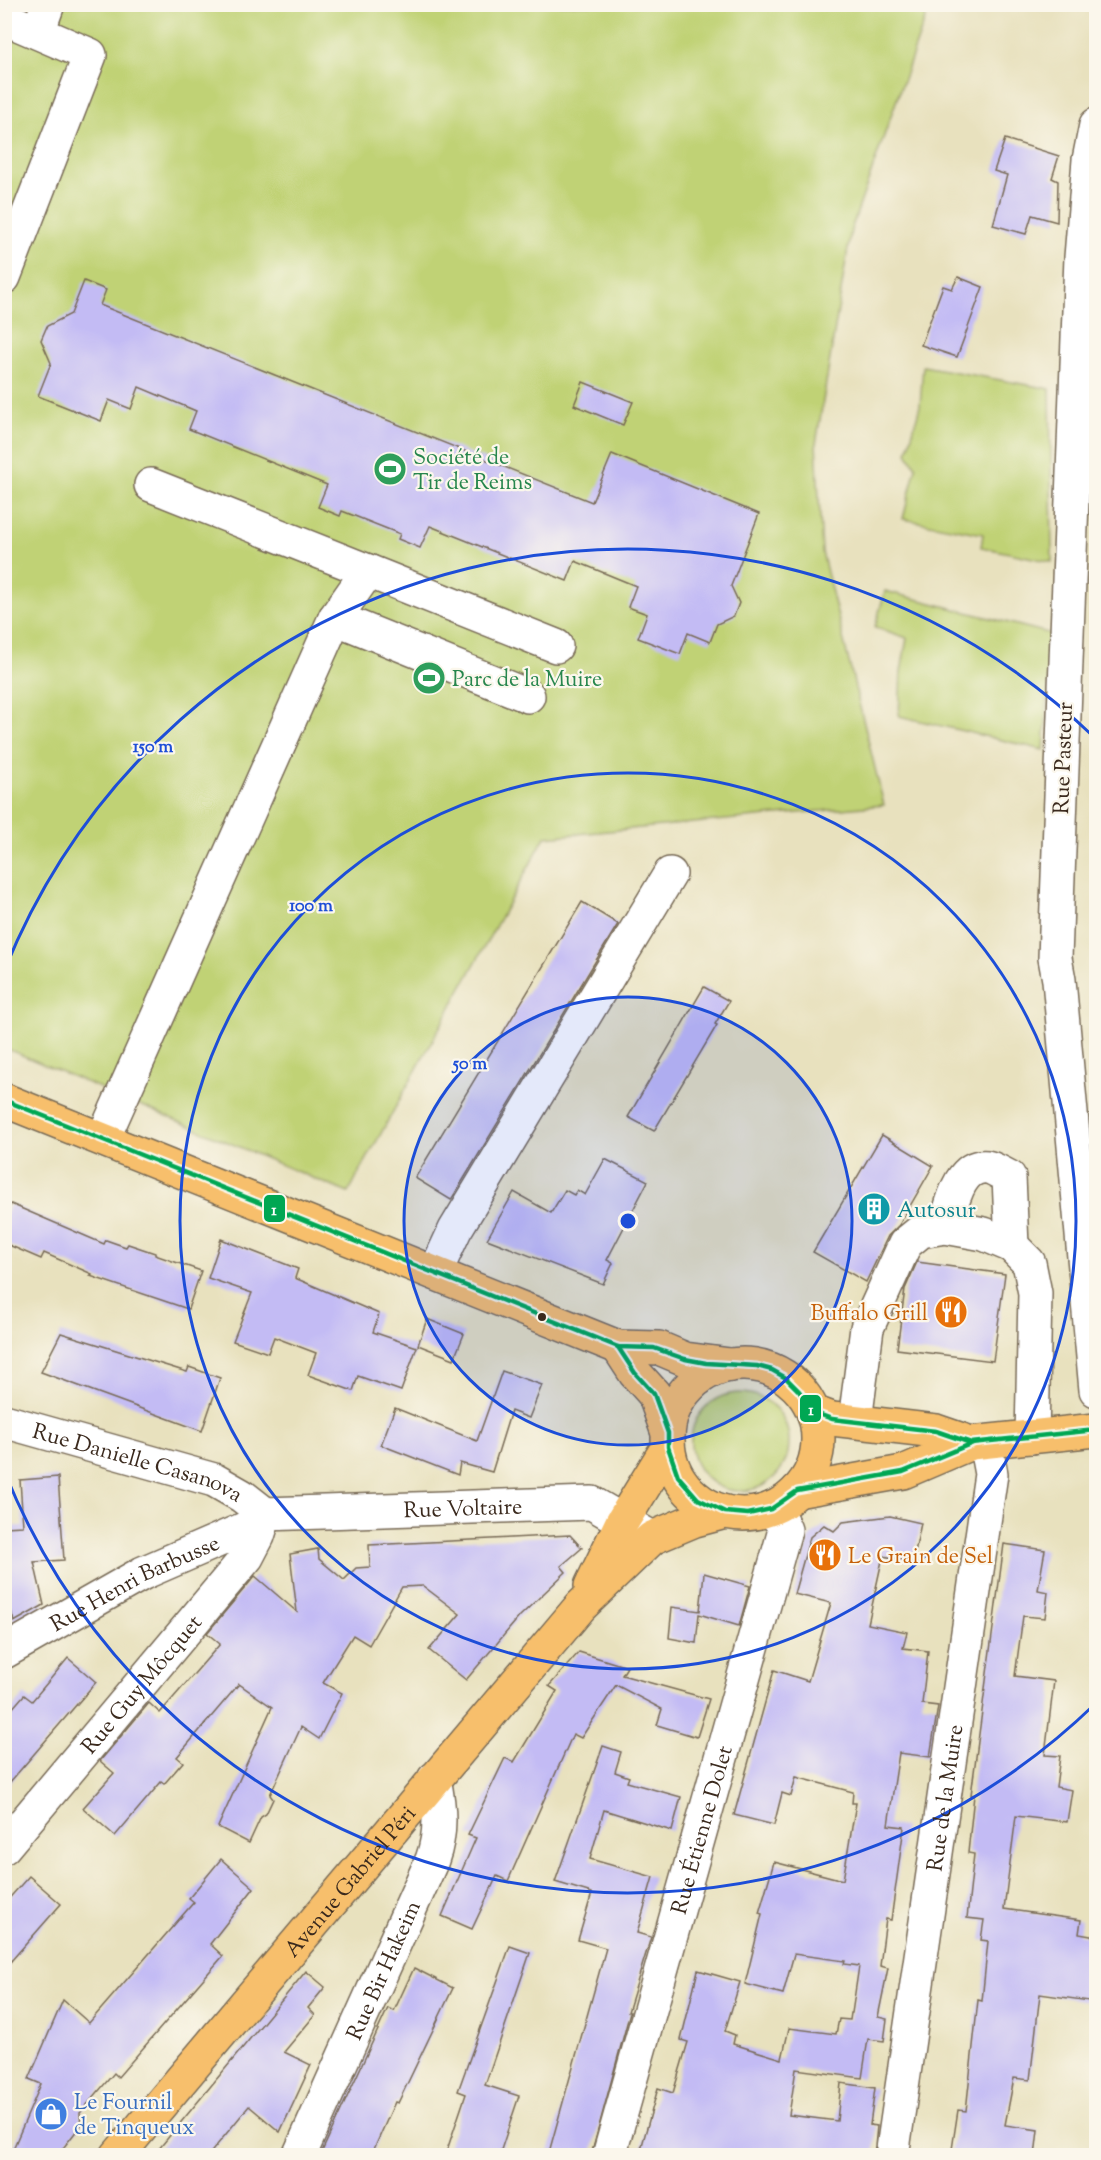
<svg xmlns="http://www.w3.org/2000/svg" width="1101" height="2160" viewBox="0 0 1101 2160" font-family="'Sorts Mill Goudy',serif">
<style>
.green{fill:#c0d275;stroke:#7e7e4a;stroke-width:1.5}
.building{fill:#c3bbf4}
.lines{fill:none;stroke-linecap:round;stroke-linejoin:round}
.minor-casing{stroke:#786a56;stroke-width:36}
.major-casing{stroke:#786a56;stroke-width:36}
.minor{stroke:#fff;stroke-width:33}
.major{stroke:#f7bf6c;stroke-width:33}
.bus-1-casing{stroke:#fbf7ec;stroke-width:9}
.bus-1{stroke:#00a753;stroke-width:4.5}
.ring{fill:none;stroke:#1d4ed8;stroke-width:3}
.bus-dot{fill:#3b2a1e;stroke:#fbf7ec;stroke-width:2}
.labels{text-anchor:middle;stroke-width:4.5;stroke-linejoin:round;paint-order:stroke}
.leisure-label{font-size:22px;fill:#27864d;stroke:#fbf7ec;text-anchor:start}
.street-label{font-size:22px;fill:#3b2a1e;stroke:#fbf7ec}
.culture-label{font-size:22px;fill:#0d838f;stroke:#fbf7ec;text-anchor:start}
.food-label{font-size:22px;fill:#c56008;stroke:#fbf7ec;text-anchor:end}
.shop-label{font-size:22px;fill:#366cbe;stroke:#fbf7ec;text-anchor:start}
.centre{fill:#1d4ed8;stroke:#fbf7ec;stroke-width:3}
.ring-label{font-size:18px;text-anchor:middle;font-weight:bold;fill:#1d4ed8;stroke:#fbf7ec;stroke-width:4.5;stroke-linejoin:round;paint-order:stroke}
.line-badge{stroke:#fbf7ec;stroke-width:2}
.badge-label{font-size:16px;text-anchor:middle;font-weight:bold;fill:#fff}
</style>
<rect width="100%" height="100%" fill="#fbf7ec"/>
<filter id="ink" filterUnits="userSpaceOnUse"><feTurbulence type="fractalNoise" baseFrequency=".0167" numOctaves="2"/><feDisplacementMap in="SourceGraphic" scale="12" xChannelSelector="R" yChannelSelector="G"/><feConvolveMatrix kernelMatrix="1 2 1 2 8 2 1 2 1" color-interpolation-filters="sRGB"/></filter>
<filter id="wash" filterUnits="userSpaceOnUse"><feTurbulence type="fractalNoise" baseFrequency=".008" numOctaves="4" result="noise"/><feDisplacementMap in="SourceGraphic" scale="24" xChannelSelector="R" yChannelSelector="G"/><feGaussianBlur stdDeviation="1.35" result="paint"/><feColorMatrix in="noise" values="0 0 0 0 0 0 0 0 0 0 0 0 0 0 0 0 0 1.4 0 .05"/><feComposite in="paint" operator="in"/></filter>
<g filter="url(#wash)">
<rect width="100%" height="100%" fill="#e8e1be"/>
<!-- green -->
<g class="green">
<polygon points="4,5 930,5 851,230 816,444 822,552 884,805 545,837 348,1193 5,1048"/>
<polygon points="923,366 1050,389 1052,562 981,547 983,534 903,519 916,467 907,453 920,406"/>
<polygon points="885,591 1052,634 1044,750 899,716 901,672 907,638 875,627"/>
<circle cx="740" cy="1442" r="49"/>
</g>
<g id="blocks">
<!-- building -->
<g class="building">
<polygon points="1005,139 1059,156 1052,178 1058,181 1057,222 1032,215 1026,234 993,225 1007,175 994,171"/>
<polygon points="958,277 983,287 957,357 921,345 943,286 952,289"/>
<polygon points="84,281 106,290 100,305 592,502 612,454 759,514 731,586 739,603 734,616 717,624 710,642 688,633 680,654 638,638 647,614 628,607 636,586 575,561 567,581 430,526 420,548 398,539 400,534 342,511 340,516 318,507 327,485 189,429 196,411 139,387 131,409 109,400 101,421 38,396 51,363 41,340 47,326 71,314"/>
<polygon points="583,382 633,402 623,425 574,405"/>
<polygon points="582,902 618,924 451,1200 415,1178"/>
<polygon points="704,987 729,1001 715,1024 717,1025 654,1131 628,1117"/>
<polygon points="882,1135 933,1166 899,1225 888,1236 866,1282 813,1252"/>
<polygon points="605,1159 648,1181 607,1260 613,1263 603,1284 487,1239 514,1192 551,1213 565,1190 574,1195 577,1190 585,1195"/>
<polygon points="11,1204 104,1244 106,1240 126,1247 128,1244 155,1253 155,1255 201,1271 188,1309 90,1276 92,1274 44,1253 41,1259 4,1243 4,1217"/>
<polygon points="221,1239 298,1269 295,1278 379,1314 373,1332 417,1347 401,1391 358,1376 353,1391 308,1375 316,1353 274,1337 268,1353 233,1341 252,1293 208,1278"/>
<polygon points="917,1262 1005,1274 993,1361 897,1349 905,1289"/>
<polygon points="427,1319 464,1334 454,1359 418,1345"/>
<polygon points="61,1333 187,1372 189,1367 220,1378 202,1431 41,1372"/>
<polygon points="502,1371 542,1385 529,1418 511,1411 492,1472 460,1463 458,1475 381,1445 395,1408 477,1441"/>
<polygon points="58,1477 64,1560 34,1562 44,1605 14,1622 4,1583 4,1527 23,1526 20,1480"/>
<polygon points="890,1516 921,1523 913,1562 883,1556 868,1624 907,1632 903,1648 928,1651 922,1704 938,1706 930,1757 899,1753 888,1825 904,1827 891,1920 886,1919 880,1966 888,1968 878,2017 887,2019 884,2041 868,2039 862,2078 796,2069 789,2115 837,2121 841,2083 875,2088 870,2125 877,2126 874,2156 665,2156 641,2149 658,2088 673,2093 688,2042 681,2040 698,1970 740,1982 725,2031 735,2035 733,2044 782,2059 789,2028 836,2034 839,2019 850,2020 851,2013 852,2013 859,1966 844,1964 845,1961 794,1954 783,1994 745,1984 762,1914 759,1913 774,1862 843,1880 856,1803 852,1803 853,1792 796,1777 791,1796 782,1793 774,1825 734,1815 774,1670 808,1681 831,1603 794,1594 810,1537 824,1525 834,1531 843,1522"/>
<polygon points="570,1535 582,1548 561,1566 566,1572 520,1616 466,1680 429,1650 460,1614 423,1586 402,1587 369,1645 353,1635 323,1683 342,1693 319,1739 301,1727 270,1795 273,1799 266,1814 261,1817 249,1843 218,1827 272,1707 239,1684 177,1757 183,1762 164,1784 161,1782 115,1836 83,1808 114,1773 100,1761 149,1703 160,1713 220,1644 207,1633 255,1576 297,1612 290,1554 318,1549 319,1559 344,1580 356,1568 370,1567 369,1545"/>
<polygon points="1004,1544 1045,1550 1038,1590 1048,1592 1045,1618 1023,1616 1015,1676 1054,1681 1045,1755 1060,1756 1056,1787 1072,1790 1067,1822 1016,1816 1004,1909 1081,1920 1079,1934 1096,1937 1096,2002 1040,1994 1030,2080 1014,2078 1005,2125 1038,2130 1035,2156 951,2156 958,2110 966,2111 978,2000 982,2001 988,1941 981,1940 984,1920 967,1918 974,1854 968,1853 974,1795 971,1795"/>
<polygon points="704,1573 750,1586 739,1626 699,1614 696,1643 669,1638 672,1607 700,1611"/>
<polygon points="579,1652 627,1667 622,1675 709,1699 697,1737 657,1725 662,1709 616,1685 581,1738 573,1734 508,1881 497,1876 472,1929 442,1916 476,1838 468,1835 505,1758 514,1762 557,1691 549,1686"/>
<polygon points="68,1658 96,1682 4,1789 4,1718 24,1695 32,1701"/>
<polygon points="603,1746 621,1752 615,1772 629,1777 627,1782 681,1797 672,1831 604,1810 590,1859 653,1877 637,1933 651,1937 628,2012 630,2012 591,2156 548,2156 606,1948 578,1940 592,1893 555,1882"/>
<polygon points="221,1859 254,1888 210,1944 223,1956 118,2077 114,2073 80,2113 81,2125 57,2156 10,2156 41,2084 29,2079 63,2000 89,2023 194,1902 189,1898"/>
<polygon points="29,1876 61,1904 4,1969 4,1904"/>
<polygon points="510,1946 530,1953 485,2085 519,2096 499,2156 445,2156 466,2094 458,2091"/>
<polygon points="414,1968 453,1988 398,2103 395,2102 371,2156 320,2156 388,2008 394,2011"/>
<polygon points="306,1971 325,1987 308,2008 315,2015 284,2052 311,2065 280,2132 249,2106 208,2156 153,2156"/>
</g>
</g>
</g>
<g filter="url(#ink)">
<use href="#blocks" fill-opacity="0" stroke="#786a56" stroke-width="1.5"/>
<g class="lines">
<defs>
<g id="minor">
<polyline points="4,18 90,55 4,277"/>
<polyline points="38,32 48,4"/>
<polyline points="1096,125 1089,160 1081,257 1055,958 1059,980 1096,1390"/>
<polyline points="151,485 368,571"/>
<polyline points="335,618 368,571 556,646"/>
<polyline points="103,1139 335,618 528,696"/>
<path d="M945 1227C952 1206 958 1164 987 1167 994 1168 1002 1174 1009 1177L1012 1246"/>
<polyline points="435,1273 455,1230 670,874"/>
<path id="s1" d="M4 1421 214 1480 242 1496 265 1514"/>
<polyline points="855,1421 867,1328 905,1244 921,1231 945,1227 984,1234 1012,1246 1029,1263 1035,1293 1032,1437"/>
<path id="s2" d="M265 1514 592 1503 647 1535"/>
<path id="s3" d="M4 1652 143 1573 249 1527 265 1514"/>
<path id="s4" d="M4 1847 247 1557 258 1536 265 1514"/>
<path id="s5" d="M299 2156 432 1860C442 1832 440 1808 434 1779"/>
<path id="s6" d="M609 2156 785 1530 781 1521 771 1509"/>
<path id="s7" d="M892 2156 991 1474 985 1442"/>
</g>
<g id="major">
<polyline points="4,1100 618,1347 659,1348 685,1359 730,1365"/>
<polyline points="618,1347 635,1373 654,1394 668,1433"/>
<circle cx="743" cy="1439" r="75"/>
<polyline points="813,1412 832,1419 936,1431 971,1443"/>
<polyline points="797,1491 903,1472 971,1443 1096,1430"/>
<polyline points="591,1586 622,1522 668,1447"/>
<path id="s8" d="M117 2156 581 1606 652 1538 695 1520 725 1512"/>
</g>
</defs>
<!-- minor casing -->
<use href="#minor" class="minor-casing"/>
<!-- major casing -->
<use href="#major" class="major-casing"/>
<!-- minor -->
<use href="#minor" class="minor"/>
<!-- major -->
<use href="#major" class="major"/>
<defs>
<g id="bus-1">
<polyline points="4,1100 618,1347 654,1348 685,1359 706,1363 757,1366 772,1370 786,1378 799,1391 813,1412 832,1419 936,1431 971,1443 1096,1430"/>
<polyline points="618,1347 635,1373 654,1394 668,1433 668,1447 678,1476 698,1499 725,1512 748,1514 771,1509 797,1491 903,1472 973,1443"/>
</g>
</defs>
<!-- bus-1 casing -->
<use href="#bus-1" class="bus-1-casing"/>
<!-- bus-1 -->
<use href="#bus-1" class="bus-1"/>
</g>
</g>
<!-- distance rings -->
<circle cx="628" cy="1221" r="224" fill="#1d4ed8" fill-opacity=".12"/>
<g class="ring">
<circle cx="628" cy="1221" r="224"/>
<circle cx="628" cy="1221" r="448"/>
<path d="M1095 1704A672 672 0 0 1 5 1473M5 969A672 672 0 0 1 1095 738"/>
</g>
<!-- icons -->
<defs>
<symbol id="stadium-disc" viewBox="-11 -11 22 22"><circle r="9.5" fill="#2e9e5b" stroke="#fbf7ec"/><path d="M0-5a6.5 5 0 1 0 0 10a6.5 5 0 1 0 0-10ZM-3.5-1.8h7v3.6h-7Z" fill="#fff"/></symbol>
<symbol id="building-disc" viewBox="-11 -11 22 22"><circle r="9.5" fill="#0f9aa8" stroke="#fbf7ec"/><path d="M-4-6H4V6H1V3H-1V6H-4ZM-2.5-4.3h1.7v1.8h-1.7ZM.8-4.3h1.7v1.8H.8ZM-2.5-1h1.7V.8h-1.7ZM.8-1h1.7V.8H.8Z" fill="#fff"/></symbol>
<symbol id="restaurant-disc" viewBox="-11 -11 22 22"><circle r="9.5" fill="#e8710a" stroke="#fbf7ec"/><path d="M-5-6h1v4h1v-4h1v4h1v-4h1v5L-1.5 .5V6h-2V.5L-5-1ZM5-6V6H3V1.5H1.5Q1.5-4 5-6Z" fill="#fff"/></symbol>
<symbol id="shop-disc" viewBox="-11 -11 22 22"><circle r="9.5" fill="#3f7fe0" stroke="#fbf7ec"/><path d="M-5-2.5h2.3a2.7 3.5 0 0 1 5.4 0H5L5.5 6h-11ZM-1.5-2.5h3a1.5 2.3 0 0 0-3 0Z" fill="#fff"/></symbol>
</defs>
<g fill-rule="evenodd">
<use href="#stadium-disc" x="371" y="450" width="38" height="38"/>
<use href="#stadium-disc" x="410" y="659" width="38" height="38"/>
<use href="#building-disc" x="855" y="1190" width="38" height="38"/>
<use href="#restaurant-disc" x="932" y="1293" width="38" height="38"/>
<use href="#restaurant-disc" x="806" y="1536" width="38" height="38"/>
<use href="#shop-disc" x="32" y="2095" width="38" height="38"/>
</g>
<!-- markers -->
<circle class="bus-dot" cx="542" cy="1317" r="5"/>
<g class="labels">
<!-- leisure labels -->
<g class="leisure-label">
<text x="413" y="464">Société de<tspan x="413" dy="25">Tir de Reims</tspan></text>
<text x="452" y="686">Parc de la Muire</text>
</g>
<!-- street labels -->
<g class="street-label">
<text transform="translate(1062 758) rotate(-88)" y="8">Rue Pasteur</text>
<text dy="8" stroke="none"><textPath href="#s1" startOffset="140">Rue Danielle Casanova</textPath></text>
<text dy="8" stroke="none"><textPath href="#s2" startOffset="198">Rue Voltaire</textPath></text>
<text dy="8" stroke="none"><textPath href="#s3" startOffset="148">Rue Henri Barbusse</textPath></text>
<text dy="8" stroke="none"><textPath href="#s4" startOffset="213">Rue Guy Môcquet</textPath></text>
<text dy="8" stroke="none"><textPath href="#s7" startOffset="362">Rue de la Muire</textPath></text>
<text dy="8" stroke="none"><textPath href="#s6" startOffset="339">Rue Étienne Dolet</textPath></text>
<text dy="8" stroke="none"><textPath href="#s8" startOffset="360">Avenue Gabriel Péri</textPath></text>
<text dy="8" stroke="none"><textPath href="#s5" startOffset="204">Rue Bir Hakeim</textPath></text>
</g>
<!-- culture labels -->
<g class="culture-label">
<text x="897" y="1217">Autosur</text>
</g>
<!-- food labels -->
<g class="food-label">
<text x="928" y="1320">Buffalo Grill</text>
<text x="848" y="1563" text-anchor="start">Le Grain de Sel</text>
</g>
<!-- shop labels -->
<g class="shop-label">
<text x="74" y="2109">Le Fournil<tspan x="74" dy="25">de Tinqueux</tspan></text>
</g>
</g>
<circle cx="628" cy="1221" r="9" class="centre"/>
<g class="ring-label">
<text x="153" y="752">150 m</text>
<text x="311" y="911">100 m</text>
<text x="470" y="1069">50 m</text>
</g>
<g class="line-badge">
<rect x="263" y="1194" width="23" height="29" rx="6" fill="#00a753"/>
<rect x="799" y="1394" width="23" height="29" rx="6" fill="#00a753"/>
</g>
<g class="badge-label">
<text x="274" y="1215">1</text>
<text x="811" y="1415">1</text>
</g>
<!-- margin -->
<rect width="1101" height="2160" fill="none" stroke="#fbf7ec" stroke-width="24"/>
</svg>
